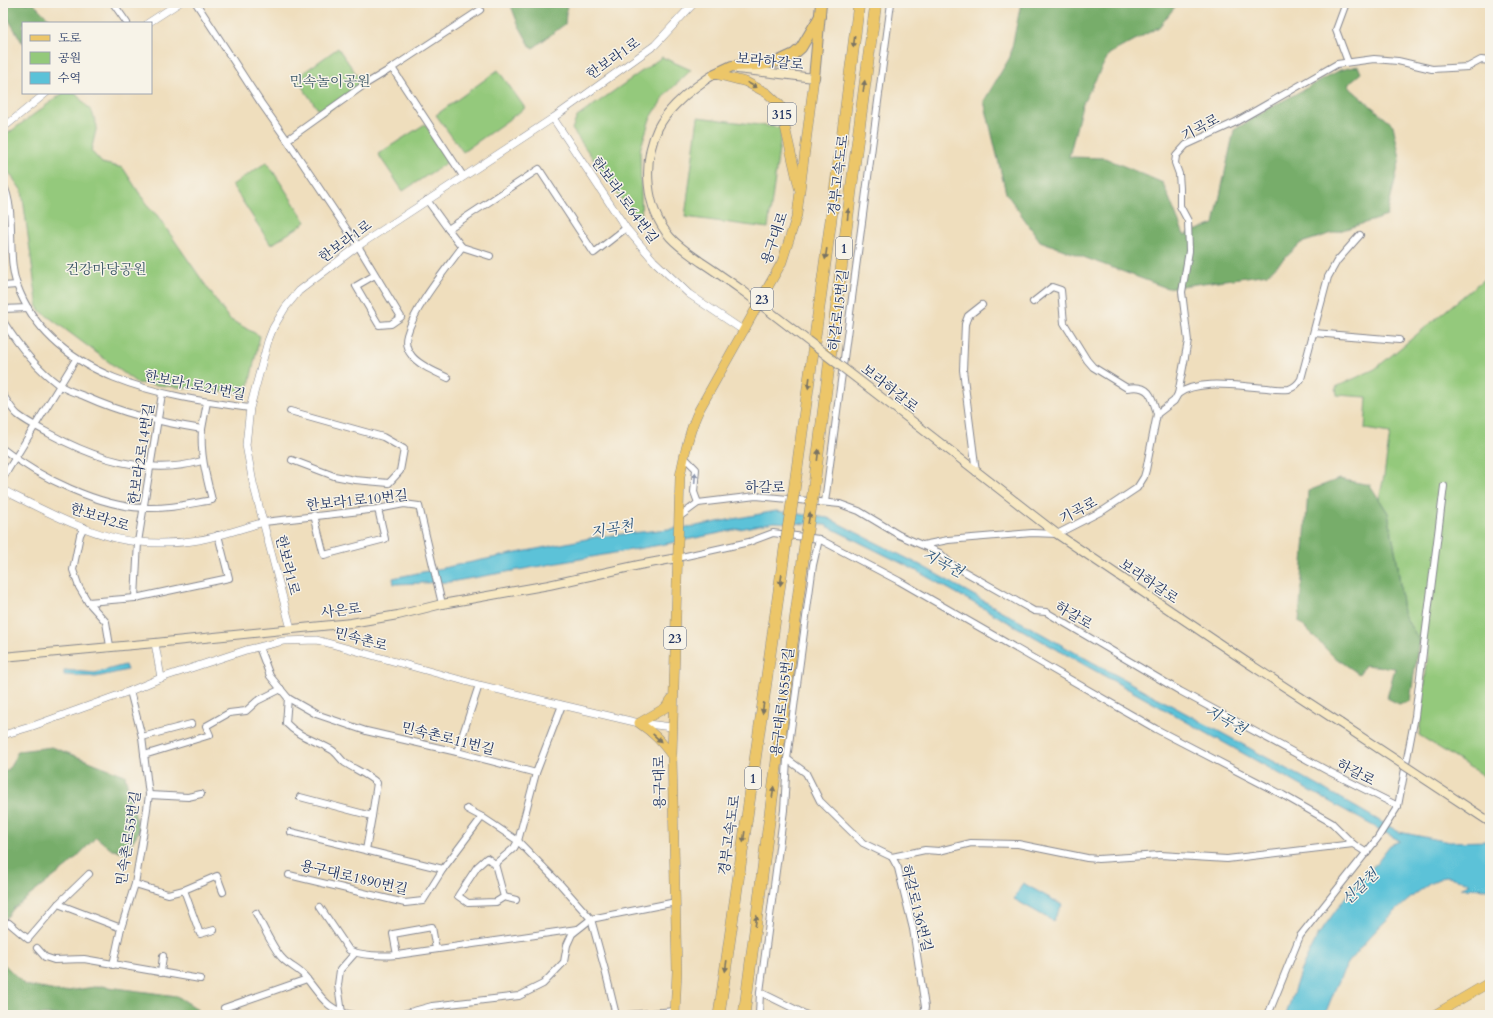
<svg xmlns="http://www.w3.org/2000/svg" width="1493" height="1018" viewBox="0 0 1493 1018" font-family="Cardo,'Noto Serif KR',serif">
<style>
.green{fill:#94c97b;stroke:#587c6c}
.forest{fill:#77ad6b;stroke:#496e64}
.water{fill:#5bc2d8;stroke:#3b789b}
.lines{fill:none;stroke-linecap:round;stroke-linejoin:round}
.minor-casing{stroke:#85868e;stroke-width:8}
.tertiary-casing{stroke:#85868e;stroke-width:8}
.secondary-casing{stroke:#85868e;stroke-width:10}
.primary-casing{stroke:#85868e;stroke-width:10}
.trunk-casing{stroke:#85868e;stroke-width:12}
.motorway-casing{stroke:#85868e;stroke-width:12}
.minor{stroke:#fff;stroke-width:6}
.tertiary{stroke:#fff;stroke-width:7}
.secondary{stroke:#f7e8c3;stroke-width:8}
.primary{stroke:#ecc669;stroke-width:9}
.trunk{stroke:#ecc669;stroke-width:10}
.motorway{stroke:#ecc669;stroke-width:11}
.secondary-bridge-casing{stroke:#85868e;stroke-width:10;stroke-linecap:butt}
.motorway-bridge-casing{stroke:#85868e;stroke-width:12;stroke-linecap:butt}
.secondary-bridge{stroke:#f7e8c3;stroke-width:8}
.motorway-bridge{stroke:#ecc669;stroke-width:11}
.oneway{fill:#797363}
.oneway2{fill:#8d97ae}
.labels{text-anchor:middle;stroke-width:3;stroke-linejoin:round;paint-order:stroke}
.shield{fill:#f7f3e8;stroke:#5d6a87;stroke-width:1}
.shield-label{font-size:13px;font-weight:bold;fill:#1b2f5e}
.street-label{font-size:14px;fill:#1b2f5e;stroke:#f7f3e8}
.park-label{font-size:14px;fill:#395665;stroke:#f7f3e8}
.water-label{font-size:15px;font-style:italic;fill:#2b547c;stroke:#f7f3e8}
</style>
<rect width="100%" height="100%" fill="#f7f3e8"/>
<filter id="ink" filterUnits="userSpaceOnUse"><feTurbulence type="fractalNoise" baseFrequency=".025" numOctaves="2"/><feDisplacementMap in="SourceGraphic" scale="8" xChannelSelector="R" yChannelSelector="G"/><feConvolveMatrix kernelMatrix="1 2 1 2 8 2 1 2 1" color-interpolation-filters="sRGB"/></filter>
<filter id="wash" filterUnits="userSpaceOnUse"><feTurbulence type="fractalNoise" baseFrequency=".012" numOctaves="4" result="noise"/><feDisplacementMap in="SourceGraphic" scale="16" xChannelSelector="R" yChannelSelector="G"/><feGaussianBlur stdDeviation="0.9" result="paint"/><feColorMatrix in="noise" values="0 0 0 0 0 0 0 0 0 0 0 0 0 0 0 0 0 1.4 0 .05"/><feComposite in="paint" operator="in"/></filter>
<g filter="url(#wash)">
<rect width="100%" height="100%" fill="#efdebd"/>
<!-- green -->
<g class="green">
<polygon points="338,48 364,85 322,115 296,78"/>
<polygon points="662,57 691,70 666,94 650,119 640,150 642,228 572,129 577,117"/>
<polygon points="498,70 525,108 463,152 436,115"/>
<polygon points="63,93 75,93 92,112 97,126 91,151 102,163 123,168 149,208 157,215 229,319 260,336 247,394 137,383 38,309 22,191 3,164 3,137"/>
<polygon points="698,117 782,128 768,228 685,217"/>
<polygon points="425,124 449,161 403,191 378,154"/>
<polygon points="267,162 306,222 271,245 232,185"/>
<polygon points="1490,274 1490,780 1419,735 1428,654 1415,635 1403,613 1398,566 1388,513 1379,499 1384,476 1390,433 1365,429 1367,397 1337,395 1336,387 1375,369"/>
</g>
<!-- forest -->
<g class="forest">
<polygon points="3,3 33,3 47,17 58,23 23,23 23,44 3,10"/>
<polygon points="510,3 567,3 565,24 532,49 518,24"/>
<polygon points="1021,3 1178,3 1159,27 1109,54 1082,105 1069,157 1105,158 1163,183 1184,235 1214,224 1234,130 1266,110 1340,70 1358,66 1361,73 1348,84 1351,89 1393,125 1400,158 1387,216 1301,243 1268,274 1167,288 1040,241 1006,193 984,101 1010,57"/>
<polygon points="1339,479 1370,485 1388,513 1398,566 1403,613 1419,641 1410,701 1399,704 1387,698 1395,668 1365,665 1359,674 1333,656 1299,622 1308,491"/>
<polygon points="52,747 125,775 139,831 126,852 112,850 96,837 69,865 14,908 3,922 3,772 9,769 18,751"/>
<polygon points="3,963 25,985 61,992 101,986 177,996 196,1008 200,1015 3,1015"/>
</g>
<!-- water -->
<g class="water">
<path d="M776 511 828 518 922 566 1074 652 1324 789 1399 832 1449 842 1490 841V889L1461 888 1470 883C1466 881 1450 877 1446 877 1424 878 1359 945 1347 965 1338 981 1331 998 1325 1015H1286L1300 972 1318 935 1352 888 1373 867 1390 845 1400 841 913 569 825 525 774 522 671 543 450 582 394 584 393 578 596 537 696 526Z"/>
<polygon points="125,665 127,670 96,677 64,675 64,670 95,673"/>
<polygon points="1023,883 1062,905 1053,921 1014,899"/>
</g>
</g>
<g filter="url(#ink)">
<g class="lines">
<defs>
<g id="minor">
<polyline points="113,3 127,23"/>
<polyline points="196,3 261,103 287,140 358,246 401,317 391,324 379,325 356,286 375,275"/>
<polyline points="1346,3 1336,30 1348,62"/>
<polyline points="287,140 364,85 392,68"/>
<polyline points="463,176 392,68 480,10"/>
<path d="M3 184C17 211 6 255 17 285 52 380 163 396 250 408"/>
<polyline points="427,200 448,229 539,169 594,253 626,228"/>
<polyline points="448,229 462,247 490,256"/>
<polyline points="3,286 17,285"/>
<path d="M1033 302 1052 287 1061 290 1064 323 1087 360 1093 367 1127 388C1149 384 1152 395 1157 414"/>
<polyline points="3,309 28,308"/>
<path d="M3 321C18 345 36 368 59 385 66 390 76 393 84 396 124 414 159 422 202 429 200 454 206 476 212 500 189 504 168 509 145 508 100 507 38 477 3 449"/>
<polyline points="1314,333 1399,340"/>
<path d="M448 378C436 372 420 366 412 356 407 350 405 342 407 335 415 306 444 272 462 247"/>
<path d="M1178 394C1199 378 1242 387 1267 388 1274 389 1282 390 1289 389 1295 387 1298 384 1301 379L1328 277 1337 261 1360 235"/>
<path d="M3 395C8 402 12 410 18 415 27 422 39 428 50 434 97 460 149 476 202 461"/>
<polyline points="290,411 383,437 404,449 400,471 389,483 355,480 334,476 292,460"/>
<polyline points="202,429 207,402"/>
<polyline points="684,457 696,469 694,492 698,503"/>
<polyline points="976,472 963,370 965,324 968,316 982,305"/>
<polyline points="3,478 76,359"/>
<polyline points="825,502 891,3"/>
<polyline points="698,503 756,496 840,504 859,511 899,535 940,553 951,564 1034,611 1046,612 1180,691 1328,771 1398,806 1377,839 1300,936 1268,1015"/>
<polyline points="314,515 324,555 385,539 378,509"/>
<polyline points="679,517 698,503"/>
<polyline points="264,522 378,509 404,504 419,506 442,604"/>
<polyline points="84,527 80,535 73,570 79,587 88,602 106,622 110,646"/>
<polyline points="819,539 899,581 1156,729 1283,795 1332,823 1353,844 1367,853"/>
<polyline points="923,545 948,540 1032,533 1057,534 1104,510 1137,488 1144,477 1146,470 1157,414 1174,401 1178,394 1188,341 1182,292 1189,251 1188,221 1180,206 1180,188 1179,174 1175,163 1176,156 1186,145 1234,123 1337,64 1374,59 1398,61 1432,69 1468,67 1481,60 1490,61"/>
<polyline points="677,558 749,542 773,533 819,539 813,565 787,759 784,810 760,992 759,1015"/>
<polyline points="135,598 138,542 162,394"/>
<polyline points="88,602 135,598 229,578 218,535"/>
<polyline points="259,647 270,676 288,698 316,714 366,731 457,752 536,773 562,705"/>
<path d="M288 698 286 723C300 738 315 740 332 750 337 753 340 759 345 763 356 770 367 774 377 783L372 816 300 797"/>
<polyline points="142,737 191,724"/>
<polyline points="457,752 479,685"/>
<polyline points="144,755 210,735 206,726 229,713 246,711 257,701 281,689"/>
<polyline points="787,759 806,773 820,801 863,843 892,857 898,868 913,929 925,1007 924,1015"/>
<polyline points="149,795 188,797 201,794"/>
<polyline points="1398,806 1415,716 1444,486"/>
<polyline points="467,809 482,817"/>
<polyline points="291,832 443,869 482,817 518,841 536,773"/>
<polyline points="366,850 372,816"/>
<polyline points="892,857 925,850 939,851 971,843 1018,844 1087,858 1098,859 1160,855 1227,859 1353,844"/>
<polyline points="495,864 487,858 477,867 458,896 468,903 496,902 504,897 495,864 514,848 518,841 560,884 591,919 605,970 616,1015"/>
<polyline points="289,875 405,903 423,901 443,869"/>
<polyline points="135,884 168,894 184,890 217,876 223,892"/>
<polyline points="184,890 200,934 214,930"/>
<polyline points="504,897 516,900"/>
<polyline points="58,904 121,928"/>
<path d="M320 907 349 950C360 956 384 956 397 955"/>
<path d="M256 913C262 924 274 951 283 959 291 967 301 970 307 979"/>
<polyline points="9,923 28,939 58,904 89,874"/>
<polyline points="37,948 45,957 54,960 84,959 200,979"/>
<polyline points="436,949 432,927 393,934 397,955 577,929"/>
<polyline points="113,965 121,928 135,884 144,830 149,795 142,737 130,691"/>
<polyline points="161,973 163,956"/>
<polyline points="760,992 807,1015"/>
<path d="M224 1008 307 979C322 998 328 1011 354 1015"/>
<polyline points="342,1013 338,985 340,970 355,953"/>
<polyline points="399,1015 432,1006 519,996 543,984 564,962 567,945 572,934 591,919 676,902"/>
<polyline points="627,1015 675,1011"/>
</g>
<g id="tertiary">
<polyline points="148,23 179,3"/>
<polyline points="553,118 626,228 654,261 689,294 744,331"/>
<polyline points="3,128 46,93"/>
<path d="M3 490C41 509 96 539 139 542 158 544 180 543 199 540 221 536 243 528 264 522"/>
<polyline points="291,629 253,483 246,445 250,408 268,341 273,328 285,308 299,291 358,246 553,118 655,45 694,3"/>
<polyline points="155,643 161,678"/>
<polyline points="3,735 30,727 130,691 161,678 246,650 283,641 317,640 479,685 562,705 639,723 672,727"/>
</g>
<g id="secondary">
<polyline points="737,69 814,78"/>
<path d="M720 72C711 75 704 81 697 86 683 96 666 112 658 128 642 162 645 208 670 237 679 247 690 254 701 262 715 271 729 281 743 291"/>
<polyline points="899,411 1057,534 1245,661 1340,723"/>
<polyline points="3,657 155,643 351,623 398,615 442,604 549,585 639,565 677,558"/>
</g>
<g id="primary">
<polyline points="715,74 746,82 767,93 780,105 799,188"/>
<path d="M672 756C662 742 654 733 639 723L665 708 673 697"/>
<path d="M675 1015 677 971 672 756 680 476C685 453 689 431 699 410L782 262 797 215 814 78"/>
<polyline points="1434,1015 1490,982"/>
</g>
<g id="trunk">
<polyline points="715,74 732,66 761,65 779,61 794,54 801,48 820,16"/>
<polyline points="814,78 821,3"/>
</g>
<g id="motorway">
<polyline points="794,491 841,146 859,3"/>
<path d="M813 493C834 330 853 166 876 3"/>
<polyline points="719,1015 786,541"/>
<polyline points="744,1015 805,544"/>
</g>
</defs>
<!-- minor casing -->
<use href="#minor" class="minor-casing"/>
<!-- tertiary casing -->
<use href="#tertiary" class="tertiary-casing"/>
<!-- secondary casing -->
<use href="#secondary" class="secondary-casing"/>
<!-- primary casing -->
<use href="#primary" class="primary-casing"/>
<!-- trunk casing -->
<use href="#trunk" class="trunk-casing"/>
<!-- motorway casing -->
<use href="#motorway" class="motorway-casing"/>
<!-- minor -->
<use href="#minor" class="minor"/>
<!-- tertiary -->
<use href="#tertiary" class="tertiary"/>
<!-- secondary -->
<use href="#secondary" class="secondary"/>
<!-- primary -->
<use href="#primary" class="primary"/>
<!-- trunk -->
<use href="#trunk" class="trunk"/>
<!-- motorway -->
<use href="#motorway" class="motorway"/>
<defs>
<g id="secondary-bridge">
<polyline points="743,291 899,411"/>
<polyline points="1340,723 1490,822"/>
</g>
<g id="motorway-bridge">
<polyline points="786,541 794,491"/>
<polyline points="805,544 813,493"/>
</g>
</defs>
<!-- secondary-bridge casing -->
<use href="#secondary-bridge" class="secondary-bridge-casing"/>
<!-- motorway-bridge casing -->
<use href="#motorway-bridge" class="motorway-bridge-casing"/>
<!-- secondary-bridge -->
<use href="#secondary-bridge" class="secondary-bridge"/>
<!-- motorway-bridge -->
<use href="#motorway-bridge" class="motorway-bridge"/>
</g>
<!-- one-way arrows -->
<defs><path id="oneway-solid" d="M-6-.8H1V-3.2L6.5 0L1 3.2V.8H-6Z"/></defs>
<g class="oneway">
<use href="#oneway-solid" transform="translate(854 42) rotate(97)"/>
<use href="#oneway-solid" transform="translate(752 85) rotate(28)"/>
<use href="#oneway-solid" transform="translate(864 86) rotate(-82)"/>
<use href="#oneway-solid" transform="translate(848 214) rotate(-84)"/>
<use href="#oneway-solid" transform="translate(826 254) rotate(98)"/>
<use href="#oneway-solid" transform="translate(809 383) rotate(98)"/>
<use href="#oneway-solid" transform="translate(818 455) rotate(-83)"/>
<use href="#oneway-solid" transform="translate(809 518) rotate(-81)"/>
<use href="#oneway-solid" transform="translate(781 580) rotate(98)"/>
<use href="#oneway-solid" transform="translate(763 708) rotate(98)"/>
<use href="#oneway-solid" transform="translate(657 738) rotate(43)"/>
<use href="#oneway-solid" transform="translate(773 792) rotate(-83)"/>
<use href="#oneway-solid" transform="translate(744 837) rotate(98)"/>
<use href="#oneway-solid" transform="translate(756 921) rotate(-82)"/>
<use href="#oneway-solid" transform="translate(726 966) rotate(98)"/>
</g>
<use class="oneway2" href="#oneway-solid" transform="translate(695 478) rotate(-86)"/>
</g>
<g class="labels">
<!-- shield labels -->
<g class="shield">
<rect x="768" y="103" width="28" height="22" rx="3"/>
<rect x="836" y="237" width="16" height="22" rx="3"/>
<rect x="751" y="288" width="22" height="22" rx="3"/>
<rect x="664" y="627" width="22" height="22" rx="3"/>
<rect x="745" y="767" width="16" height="22" rx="3"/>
</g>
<g class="shield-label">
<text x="782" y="119">315</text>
<text x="844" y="253">1</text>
<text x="762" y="304">23</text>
<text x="675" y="643">23</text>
<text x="753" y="783">1</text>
</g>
<!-- street labels -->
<g class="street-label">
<text transform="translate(613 58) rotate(-35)" y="5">한보라1로</text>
<text transform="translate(770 61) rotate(6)" y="5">보라하갈로</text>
<text transform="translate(1200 127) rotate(-28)" y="5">기곡로</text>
<text transform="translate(838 175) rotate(-83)" y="5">경부고속도로</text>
<text transform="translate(625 200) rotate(54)" y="5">한보라1로64번길</text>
<text transform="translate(774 238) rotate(-71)" y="5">용구대로</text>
<text transform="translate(345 241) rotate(-36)" y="5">한보라1로</text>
<text transform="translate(838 310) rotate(-83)" y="5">하갈로15번길</text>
<text transform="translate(195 385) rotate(11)" y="5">한보라1로21번길</text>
<text transform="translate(890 388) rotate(38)" y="5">보라하갈로</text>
<text transform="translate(141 454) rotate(-81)" y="5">한보라2로14번길</text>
<text x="765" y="492">하갈로</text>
<text transform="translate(357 500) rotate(-6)" y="5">한보라1로10번길</text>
<text transform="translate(1078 510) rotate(-28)" y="5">기곡로</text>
<text transform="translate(100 517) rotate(18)" y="5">한보라2로</text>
<text transform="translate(288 565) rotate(76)" y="5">한보라1로</text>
<text transform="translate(1149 581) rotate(34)" y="5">보라하갈로</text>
<text transform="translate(341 610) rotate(-7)" y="5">사은로</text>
<text transform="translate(1074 615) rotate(30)" y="5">하갈로</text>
<text transform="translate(361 639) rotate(15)" y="5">민속촌로</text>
<text transform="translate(782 702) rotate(-83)" y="5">용구대로1855번길</text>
<text transform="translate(448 738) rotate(14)" y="5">민속촌로11번길</text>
<text transform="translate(1356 772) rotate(27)" y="5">하갈로</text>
<text transform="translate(659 782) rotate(-91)" y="5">용구대로</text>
<text transform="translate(729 835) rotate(-82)" y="5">경부고속도로</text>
<text transform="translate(128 838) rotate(-81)" y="5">민속촌로55번길</text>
<text transform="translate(354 877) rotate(13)" y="5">용구대로1890번길</text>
<text transform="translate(917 908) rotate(76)" y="5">하갈로136번길</text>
</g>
<!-- park labels -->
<g class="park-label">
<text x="330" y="86">민속놀이공원</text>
<text x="106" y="274">건강마당공원</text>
</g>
<!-- water labels -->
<g class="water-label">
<text transform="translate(612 529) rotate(-10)" y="5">지곡천</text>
<text transform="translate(943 563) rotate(28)" y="5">지곡천</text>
<text transform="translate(1226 720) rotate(29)" y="5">지곡천</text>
<text transform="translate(1360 887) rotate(-44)" y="5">신갈천</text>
</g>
</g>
<!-- margin -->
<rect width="1493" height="1018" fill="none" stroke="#f7f3e8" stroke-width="16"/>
<!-- legend -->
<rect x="22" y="22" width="130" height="72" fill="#f7f3e8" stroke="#9fa5b1"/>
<rect x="30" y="35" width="20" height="6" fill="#ecc669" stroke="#9fa5b1"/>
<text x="58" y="42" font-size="12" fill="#1b2f5e">도로</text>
<rect x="30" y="52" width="20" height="12" fill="#94c97b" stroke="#9fa5b1"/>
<text x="58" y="62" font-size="12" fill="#1b2f5e">공원</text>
<rect x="30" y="72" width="20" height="12" fill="#5bc2d8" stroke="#9fa5b1"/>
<text x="58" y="82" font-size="12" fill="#1b2f5e">수역</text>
</svg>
